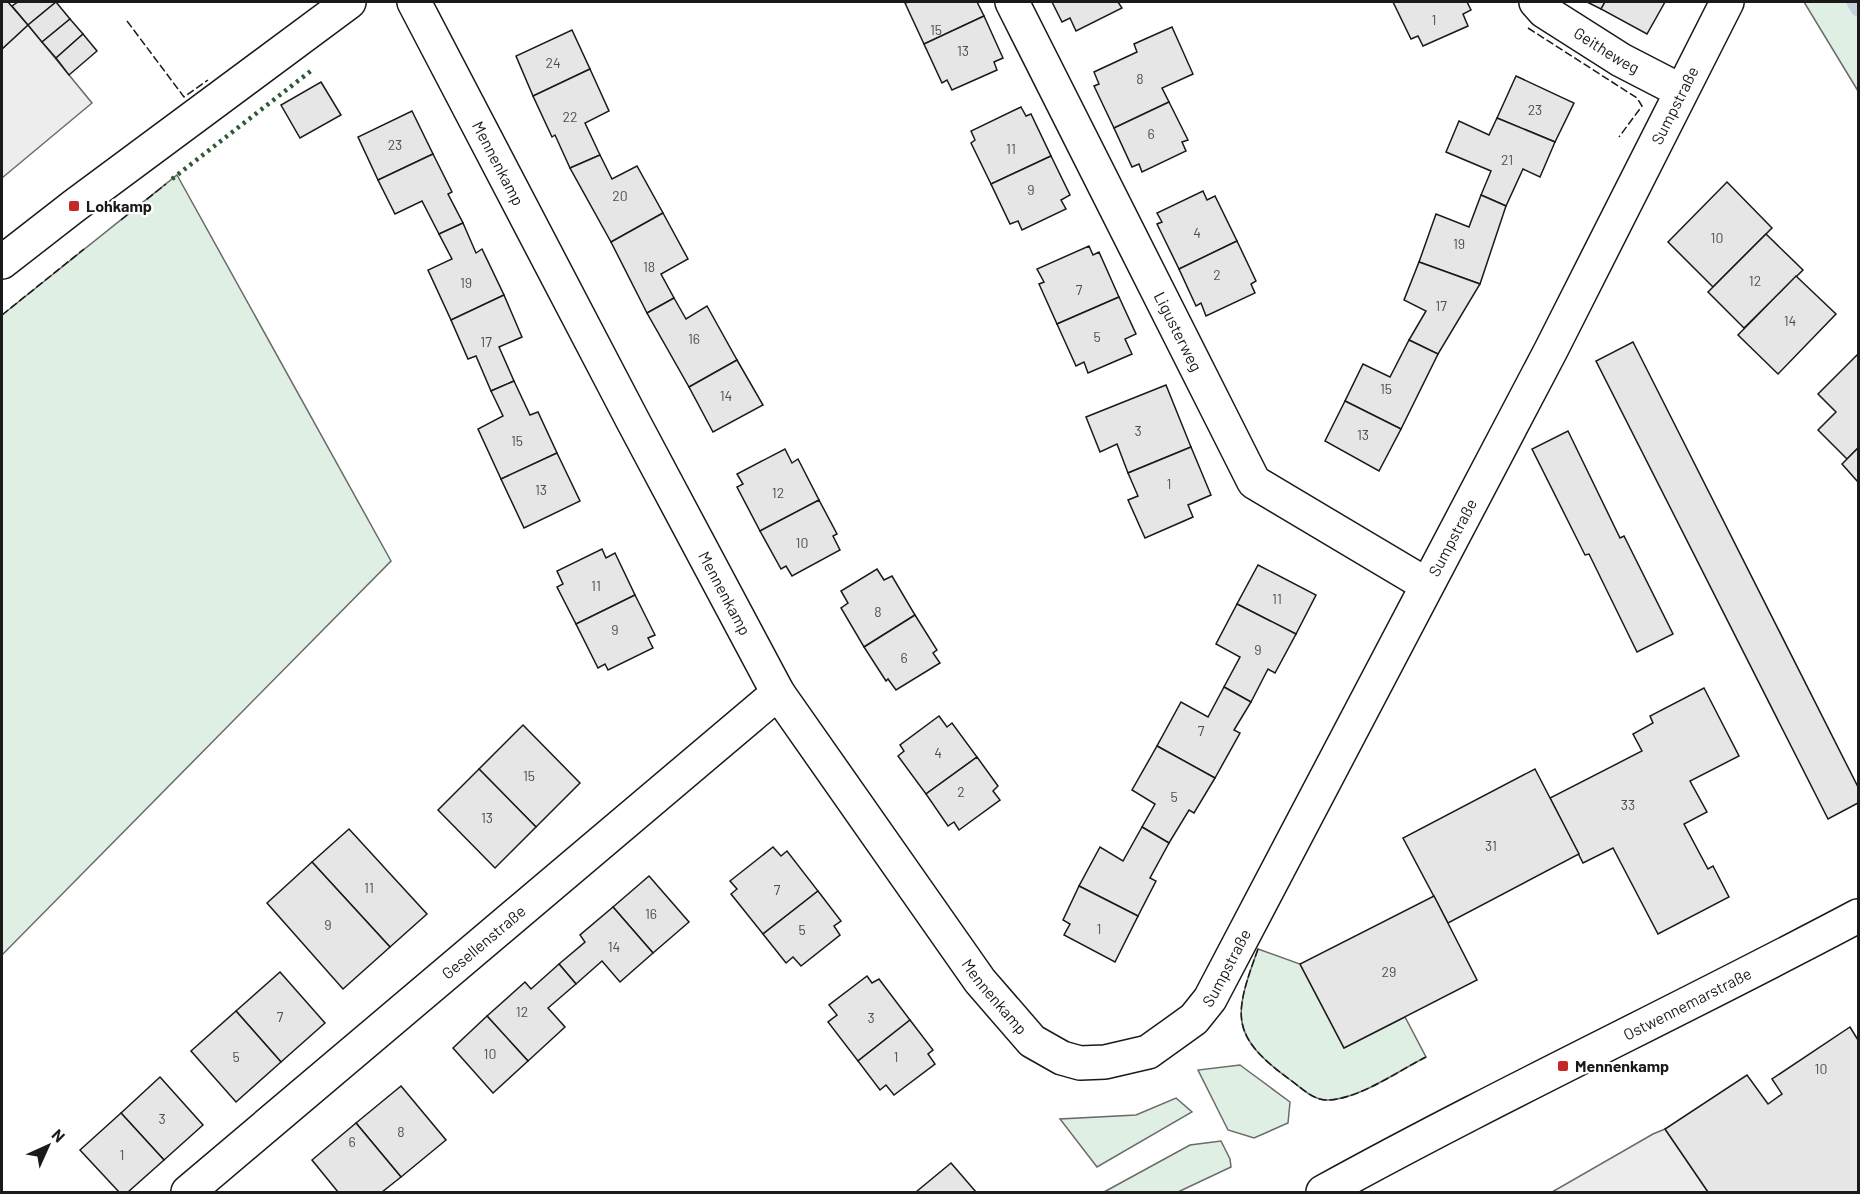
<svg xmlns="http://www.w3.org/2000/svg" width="1860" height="1194" viewBox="0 0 1860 1194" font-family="Barlow,sans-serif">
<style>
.green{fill:#e0efe3;stroke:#6a6a6a;stroke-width:1.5}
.parking{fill:#ededed;stroke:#6a6a6a;stroke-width:1.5}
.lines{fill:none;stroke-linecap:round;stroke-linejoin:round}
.stream{stroke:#c6d2dc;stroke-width:15}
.building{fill:#e6e6e6;stroke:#1a1a1a;stroke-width:1.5}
.minor-casing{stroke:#1a1a1a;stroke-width:36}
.minor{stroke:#fff;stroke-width:33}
.hedge{stroke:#2b5a34;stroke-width:4.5;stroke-dasharray:3 4.5;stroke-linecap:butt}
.fence{stroke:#1a1a1a;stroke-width:1.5;stroke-dasharray:8 3;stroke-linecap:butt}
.poi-dot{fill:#c62828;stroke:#fff;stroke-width:2}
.labels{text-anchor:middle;stroke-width:4.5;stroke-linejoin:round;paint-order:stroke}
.number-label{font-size:14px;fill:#4d4d4d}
.street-label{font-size:16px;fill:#1a1a1a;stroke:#fff}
.poi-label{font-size:16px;font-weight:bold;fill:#1a1a1a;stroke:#fff;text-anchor:start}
</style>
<rect width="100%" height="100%" fill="#fff"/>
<!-- green -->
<g class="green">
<polygon points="1804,2 1858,2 1858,91"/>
<polygon points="177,175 391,561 2,955 2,315"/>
<path d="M1258 949 1300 964 1344 1048 1405 1017 1426 1057C1398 1071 1361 1098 1329 1100 1313 1101 1302 1088 1289 1079 1229 1035 1234 1015 1258 949Z"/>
<polygon points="1240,1065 1290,1102 1288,1123 1254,1138 1228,1130 1198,1070"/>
<polygon points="1176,1098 1192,1112 1097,1167 1060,1119 1136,1115"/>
<polygon points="1221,1141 1230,1159 1231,1167 1178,1192 1104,1192 1190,1145"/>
</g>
<!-- parking -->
<g class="parking">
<polygon points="28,25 92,103 2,178 2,49"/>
<polygon points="1665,1129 1708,1192 1552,1192 1653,1134"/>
</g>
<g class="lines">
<!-- stream -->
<polyline class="stream" points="1854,2 1858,9"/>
</g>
<!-- building -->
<g class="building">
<polygon points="2,2 8,2 28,25 2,49"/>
<polygon points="18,2 56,2 28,25 12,6"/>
<polygon points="56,2 70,19 42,42 28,25"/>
<polygon points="909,2 977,2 984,16 924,44 905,3"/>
<polygon points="1052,2 1118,2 1122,8 1076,31 1070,18 1062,22"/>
<polygon points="1393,2 1467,2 1471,10 1463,14 1468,26 1423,46 1418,36 1411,39"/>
<polygon points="1587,2 1605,2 1601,9"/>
<polygon points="1605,2 1665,2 1647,34 1601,9"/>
<polygon points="984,16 1003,58 994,62 997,70 952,90 947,80 942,83 924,44"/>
<polygon points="70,19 83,34 56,58 42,42"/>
<polygon points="1172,27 1193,74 1162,88 1169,102 1114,128 1094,86 1099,84 1094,72 1137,52 1134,44"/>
<polygon points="572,30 590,69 533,96 516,56"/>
<polygon points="83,34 97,51 69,75 56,58"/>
<polygon points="590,69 609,111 585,123 600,155 570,168 555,135 552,137 533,96"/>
<polygon points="1516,76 1574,103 1555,142 1497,118"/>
<polygon points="321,82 341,115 300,138 281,105"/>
<polygon points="1169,102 1188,140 1182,142 1186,151 1142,172 1139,164 1132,167 1114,128"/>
<polygon points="1021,107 1026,116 1031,114 1051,156 991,184 971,143 975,140 971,131"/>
<polygon points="412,111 433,154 378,180 358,137"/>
<polygon points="1497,118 1555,142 1540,177 1523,169 1506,206 1481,195 1491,171 1446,152 1459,121 1489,135"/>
<polygon points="433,154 452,192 448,194 463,223 439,234 422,201 395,214 378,180"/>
<polygon points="600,155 612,179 637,166 663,213 611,242 570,168"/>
<polygon points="1051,156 1070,195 1061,200 1066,209 1022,230 1018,221 1010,224 991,184"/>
<polygon points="1727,182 1772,228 1713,287 1668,242"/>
<polygon points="1203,191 1207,200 1215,196 1237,241 1179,269 1157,224 1162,222 1157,213"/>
<polygon points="1481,195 1506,206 1480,284 1419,262 1436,214 1469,227"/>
<polygon points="663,213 688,259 661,274 674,298 647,313 611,242"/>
<polygon points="463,223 476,253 482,249 504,295 451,320 428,270 452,259 439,234"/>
<polygon points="1766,234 1803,270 1744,328 1708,292"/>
<polygon points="1237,241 1256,281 1251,284 1255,293 1206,316 1201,303 1196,306 1179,269"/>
<polygon points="1089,246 1093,255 1099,252 1119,297 1057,324 1039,284 1044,282 1037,269"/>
<polygon points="1419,262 1480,284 1438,354 1409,340 1426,311 1404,300"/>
<polygon points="1796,276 1836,314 1778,374 1738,335"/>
<polygon points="504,295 522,337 499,347 514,381 491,391 476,356 468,359 451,320"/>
<polygon points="1119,297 1136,334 1125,339 1132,354 1088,373 1084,362 1076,366 1057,324"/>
<polygon points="674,298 686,319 707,306 737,360 689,387 647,313"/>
<polygon points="1409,340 1438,354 1401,429 1345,401 1363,364 1390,377"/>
<polygon points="1633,342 1858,787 1858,803 1828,819 1596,361"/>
<polygon points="1858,354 1858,448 1847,459 1818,430 1836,412 1818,394"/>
<polygon points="737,360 763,405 713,432 689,387"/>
<polygon points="514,381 530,415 538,412 557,453 501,479 478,429 503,416 491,391"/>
<polygon points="1166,385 1191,447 1128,473 1117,444 1100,452 1086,417"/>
<polygon points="1345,401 1401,429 1379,471 1325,441"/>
<polygon points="1568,431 1620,538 1624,536 1673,634 1637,652 1589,554 1585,555 1532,449"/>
<polygon points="1191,447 1211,495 1188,505 1193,517 1145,538 1128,500 1138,496 1128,473"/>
<polygon points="1858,448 1858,482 1842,464"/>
<polygon points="785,449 792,463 798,459 819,500 760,531 737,487 743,484 737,474"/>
<polygon points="557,453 580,501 524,528 501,479"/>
<polygon points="819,500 837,534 833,536 840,550 792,576 786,566 781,569 760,531"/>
<polygon points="602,549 606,558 615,553 635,595 576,624 557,587 563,584 557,571"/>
<polygon points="1258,565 1316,595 1296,634 1237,604"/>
<polygon points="877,569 884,580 892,576 915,615 864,647 841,608 848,603 841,591"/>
<polygon points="635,595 655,635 648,638 653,648 608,670 605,664 598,668 576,624"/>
<polygon points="1237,604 1296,634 1275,673 1268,669 1251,702 1224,687 1240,657 1216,644"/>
<polygon points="915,615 937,650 933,653 940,663 896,690 888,679 886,681 864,647"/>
<polygon points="1224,687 1251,702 1234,730 1240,733 1215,778 1157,746 1181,702 1208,717"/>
<polygon points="1704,688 1739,756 1690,781 1707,812 1684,824 1708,869 1713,866 1729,897 1658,934 1613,848 1583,863 1550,798 1642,751 1633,734 1653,723 1650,716"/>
<polygon points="939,716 947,727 952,723 977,757 926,794 898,756 904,751 900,745"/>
<polygon points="523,725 580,783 536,827 479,769"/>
<polygon points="1157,746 1215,778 1194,813 1189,810 1169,843 1142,827 1155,804 1132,790"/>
<polygon points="977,757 998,786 993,791 1000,800 959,830 954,822 948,826 926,794"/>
<polygon points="479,769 536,827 495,868 438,810"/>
<polygon points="1535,769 1579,854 1448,923 1403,838"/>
<polygon points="1142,827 1169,843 1150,878 1156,881 1138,916 1079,886 1100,847 1123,861"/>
<polygon points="349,829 427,914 390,947 312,862"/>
<polygon points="773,847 781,856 787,851 818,891 763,934 731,894 737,889 730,881"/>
<polygon points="312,862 390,947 343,989 267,903"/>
<polygon points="649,876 689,922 653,953 613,907"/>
<polygon points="1079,886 1138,916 1115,962 1064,935 1070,924 1063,920"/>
<polygon points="818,891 841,921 834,926 840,935 801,966 793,957 786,963 763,934"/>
<polygon points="1434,896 1477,980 1344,1048 1300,964"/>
<polygon points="613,907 653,953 620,982 602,961 576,984 559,964 585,942 580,935"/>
<polygon points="559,964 576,984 548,1008 565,1027 528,1061 487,1016 525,982 531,989"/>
<polygon points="280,972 325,1023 281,1062 236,1011"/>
<polygon points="867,976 872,983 879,979 910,1020 858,1061 828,1022 837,1015 829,1005"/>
<polygon points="236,1011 281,1062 236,1102 191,1051"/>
<polygon points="487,1016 528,1061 493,1093 453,1048"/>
<polygon points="910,1020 933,1050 928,1054 935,1064 894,1095 886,1085 880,1090 858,1061"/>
<polygon points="1850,1027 1858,1040 1858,1192 1708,1192 1665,1129 1747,1075 1768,1104 1782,1094 1772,1079"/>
<polygon points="160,1077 203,1125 164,1160 121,1113"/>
<polygon points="401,1086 446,1140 401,1177 356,1123"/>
<polygon points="121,1113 164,1160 128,1192 119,1192 80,1150"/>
<polygon points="356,1123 401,1177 382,1192 338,1192 312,1160"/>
<polygon points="951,1163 976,1192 916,1192"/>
</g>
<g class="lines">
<defs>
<g id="minor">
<path id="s1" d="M414 2 633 421 778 693 980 981 1032 1041 1062 1058 1080 1063 1105 1062 1148 1052 1194 1019 1210 999 1551 350 1727 2"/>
<path id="s2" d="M1012 2 1254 482 1427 585"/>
<path id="s3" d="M1536 2 1544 11 1621 60 1681 91"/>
<polyline points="2,262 74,206 349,2"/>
<path id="s4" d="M188 1192 778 693"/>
<path id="s5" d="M1323 1192C1499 1095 1681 1010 1858 916"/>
</g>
</defs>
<!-- minor casing -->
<use href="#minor" class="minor-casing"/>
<!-- minor -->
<use href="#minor" class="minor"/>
<!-- hedge -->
<polyline class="hedge" points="172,179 312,70"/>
<!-- fence -->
<g class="fence">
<polyline points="127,21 184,97 208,80"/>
<polyline points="1528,28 1637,98 1642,106 1619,137"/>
<polyline points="121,220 166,184"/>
<polyline points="2,315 84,249"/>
<path d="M1258 949C1234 1015 1229 1035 1289 1079 1302 1088 1313 1101 1329 1100 1361 1098 1398 1071 1426 1057"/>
</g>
</g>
<!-- markers -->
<g class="poi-dot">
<rect x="68" y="200" width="12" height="12" rx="3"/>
<rect x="1557" y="1060" width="12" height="12" rx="3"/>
</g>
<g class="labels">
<!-- number labels -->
<g class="number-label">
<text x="1434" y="25">1</text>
<text x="936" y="35">15</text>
<text x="963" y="56">13</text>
<text x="553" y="68">24</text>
<text x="1140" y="84">8</text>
<text x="1535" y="115">23</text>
<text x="570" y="122">22</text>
<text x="1151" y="139">6</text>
<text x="395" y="150">23</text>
<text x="1011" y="154">11</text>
<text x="1507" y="165">21</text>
<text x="1031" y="195">9</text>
<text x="620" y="201">20</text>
<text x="1197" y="238">4</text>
<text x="1717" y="243">10</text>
<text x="1459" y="249">19</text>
<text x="649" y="272">18</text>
<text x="1217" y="280">2</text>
<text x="1755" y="286">12</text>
<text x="466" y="288">19</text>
<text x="1079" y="295">7</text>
<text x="1441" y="311">17</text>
<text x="1790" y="326">14</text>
<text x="1097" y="342">5</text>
<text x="694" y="344">16</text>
<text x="486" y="347">17</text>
<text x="1386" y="394">15</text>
<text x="726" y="401">14</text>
<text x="1138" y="436">3</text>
<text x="1363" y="440">13</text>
<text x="517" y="446">15</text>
<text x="1169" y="489">1</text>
<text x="541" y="495">13</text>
<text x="778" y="498">12</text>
<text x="802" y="548">10</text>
<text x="596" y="591">11</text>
<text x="1277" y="604">11</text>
<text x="878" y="617">8</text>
<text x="615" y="635">9</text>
<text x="1258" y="655">9</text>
<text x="904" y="663">6</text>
<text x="1201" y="736">7</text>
<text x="938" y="758">4</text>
<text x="529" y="781">15</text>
<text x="961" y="797">2</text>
<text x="1174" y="802">5</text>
<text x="1628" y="810">33</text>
<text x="487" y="823">13</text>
<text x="1491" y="851">31</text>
<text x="369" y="893">11</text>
<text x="777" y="895">7</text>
<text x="651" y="919">16</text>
<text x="328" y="930">9</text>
<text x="1099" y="934">1</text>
<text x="802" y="935">5</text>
<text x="614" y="952">14</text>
<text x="1389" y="977">29</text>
<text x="522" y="1017">12</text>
<text x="280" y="1022">7</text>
<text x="871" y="1023">3</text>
<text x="490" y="1059">10</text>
<text x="236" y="1062">5</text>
<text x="896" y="1062">1</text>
<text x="1821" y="1074">10</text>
<text x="162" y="1124">3</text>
<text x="401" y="1137">8</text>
<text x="352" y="1147">6</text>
<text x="122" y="1160">1</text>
</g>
<!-- street labels -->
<g class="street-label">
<text dy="6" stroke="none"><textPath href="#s3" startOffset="86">Geitheweg</textPath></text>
<text dy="6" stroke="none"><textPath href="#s1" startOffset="2424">Sumpstraße</textPath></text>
<text dy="6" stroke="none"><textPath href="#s1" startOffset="182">Mennenkamp</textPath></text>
<text dy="6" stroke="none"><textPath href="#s2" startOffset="369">Ligusterweg</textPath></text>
<text dy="6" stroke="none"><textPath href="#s1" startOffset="1938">Sumpstraße</textPath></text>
<text dy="6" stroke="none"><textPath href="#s1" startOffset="668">Mennenkamp</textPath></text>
<text dy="6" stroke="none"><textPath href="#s4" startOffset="387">Gesellenstraße</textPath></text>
<text dy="6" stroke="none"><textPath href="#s1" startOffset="1452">Sumpstraße</textPath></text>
<text dy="6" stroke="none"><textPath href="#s1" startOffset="1154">Mennenkamp</textPath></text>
<text dy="6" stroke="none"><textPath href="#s5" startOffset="410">Ostwennemarstraße</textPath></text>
</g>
<!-- poi labels -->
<g class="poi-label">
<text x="86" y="212">Lohkamp</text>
<text x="1575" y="1072">Mennenkamp</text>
</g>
</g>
<!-- border -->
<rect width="1860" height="1194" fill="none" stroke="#1a1a1a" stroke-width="6"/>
<!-- north arrow -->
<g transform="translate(48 1146) rotate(45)" stroke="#ffffff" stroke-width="4.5" paint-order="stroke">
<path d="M0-4.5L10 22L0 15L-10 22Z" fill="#1a1a1a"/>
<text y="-9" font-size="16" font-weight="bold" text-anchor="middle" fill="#1a1a1a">N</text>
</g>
</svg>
